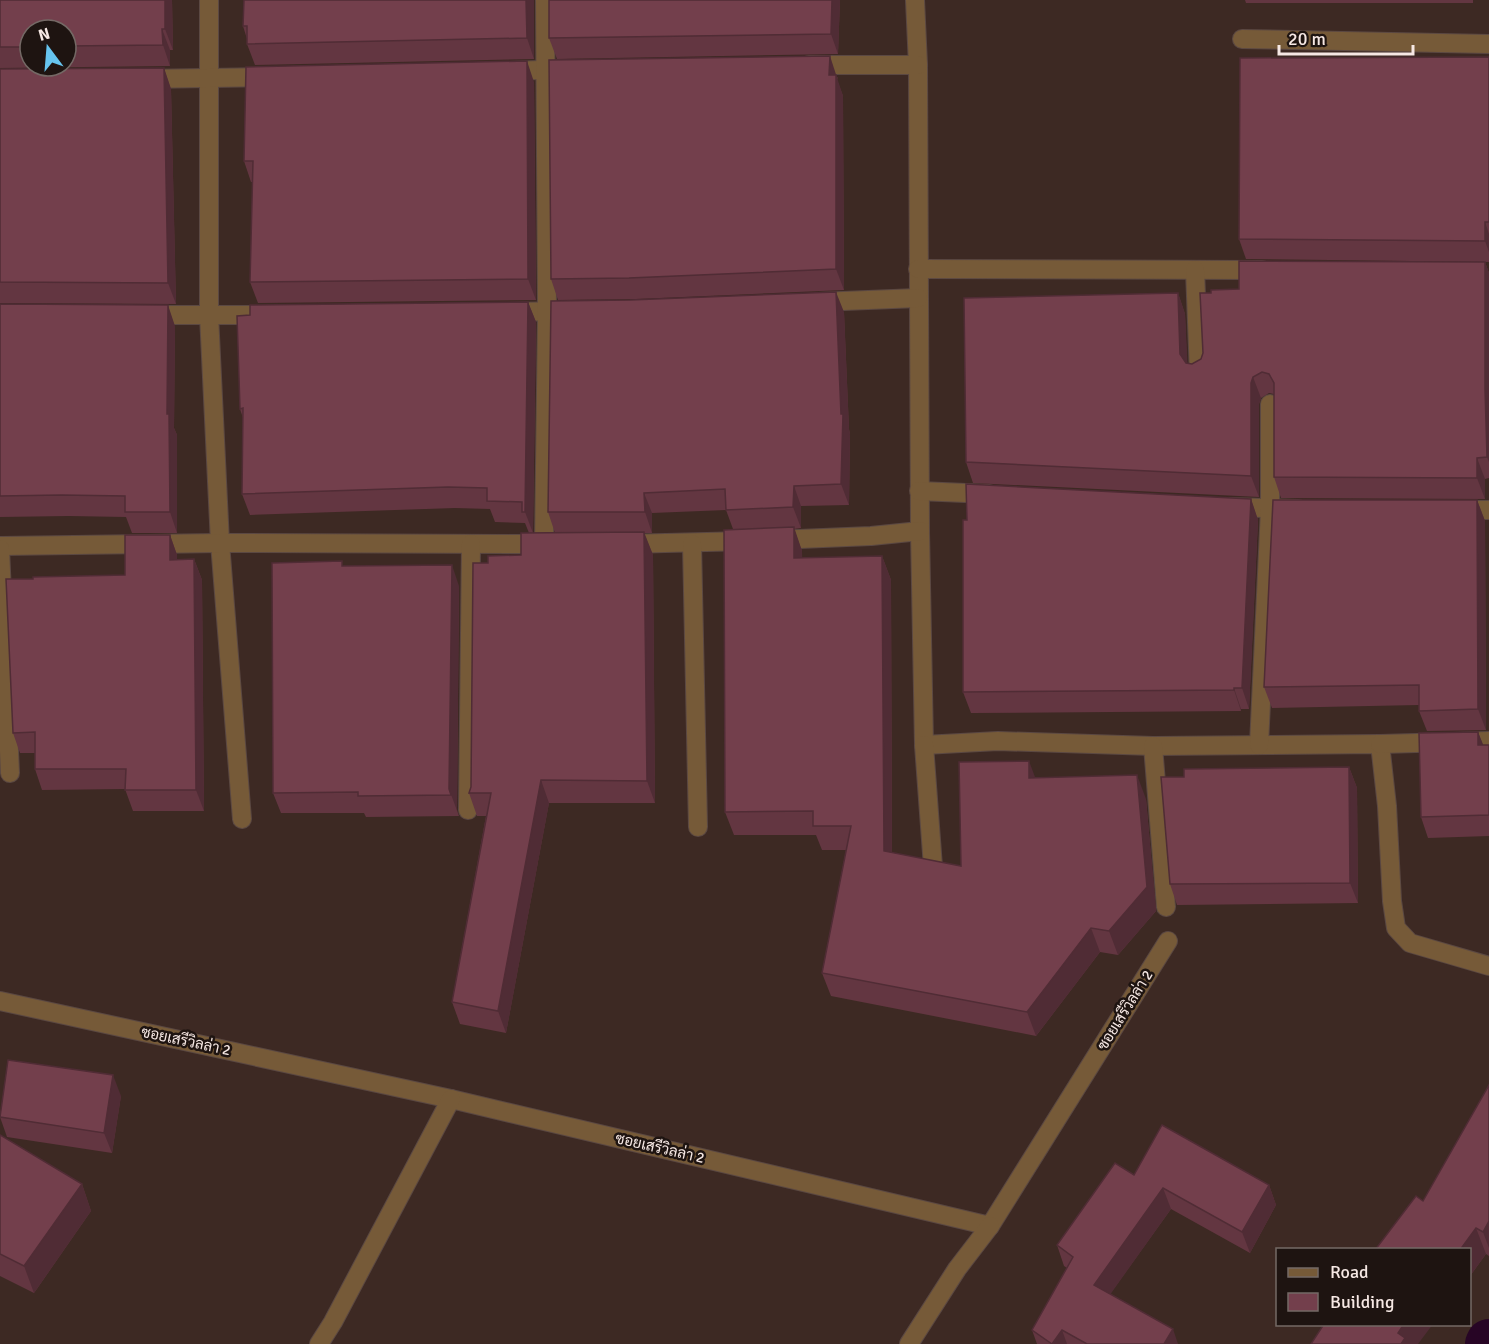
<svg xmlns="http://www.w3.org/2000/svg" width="1489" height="1344" viewBox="0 0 1489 1344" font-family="Signika,Sarabun,sans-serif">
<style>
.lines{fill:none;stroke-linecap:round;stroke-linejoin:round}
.canal{stroke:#270525;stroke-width:46}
.minor-casing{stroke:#5b4842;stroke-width:20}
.minor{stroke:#765a38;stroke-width:18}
.wall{fill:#633641;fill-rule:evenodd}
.shaded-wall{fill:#502c35}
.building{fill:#733f4c;stroke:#502c35;stroke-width:1.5}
.labels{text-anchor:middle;stroke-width:5;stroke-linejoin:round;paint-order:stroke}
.street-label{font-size:15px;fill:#f6e8e4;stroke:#1e1411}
</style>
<rect width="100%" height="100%" fill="#3d2923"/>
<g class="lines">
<!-- canal -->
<polyline class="canal" points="1488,1344 1489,1342"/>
<defs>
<g id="minor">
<polyline points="209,0 209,315 220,543 242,819"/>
<polyline points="915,0 918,65 920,531 924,745 998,741 1153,746 1380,744 1387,806 1392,901 1396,928 1410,943 1489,966"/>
<polyline points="1242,39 1489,44"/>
<polyline points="809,65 918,65"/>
<polyline points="506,71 574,69"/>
<polyline points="143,79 271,77"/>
<polyline points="918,269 1262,270"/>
<polyline points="1195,270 1199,374"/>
<polyline points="818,302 918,298"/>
<polyline points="509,312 574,311"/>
<polyline points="149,315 274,315"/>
<polyline points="919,491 989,494"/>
<polyline points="1230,507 1298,509"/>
<polyline points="1457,510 1489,510"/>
<polyline points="775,540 871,536 920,531"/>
<polyline points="544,544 547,311 545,0"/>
<polyline points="625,544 747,541"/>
<polyline points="692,544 698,827"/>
<polyline points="0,546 220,543 546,544"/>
<polyline points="0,549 10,773"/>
<polyline points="1380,744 1489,741"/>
<polyline points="924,745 933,867"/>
<polyline points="1259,745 1270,509 1270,404"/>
<polyline points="1153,746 1166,907"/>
<polyline points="468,810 471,544"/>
<polyline points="0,1001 451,1099 990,1226 1168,941"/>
<polyline points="319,1344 333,1322 451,1099"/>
<polyline points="909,1344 957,1269 990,1226"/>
</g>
</defs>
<!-- minor casing -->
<use href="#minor" class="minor-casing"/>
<!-- minor -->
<use href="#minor" class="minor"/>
</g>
<!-- wall -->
<g class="wall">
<path d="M0 0H172L173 50H170V66L0 68ZM30 30H66V66H30Z"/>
<polygon points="534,0 534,59 255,65 247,44 247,39 243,26"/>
<polygon points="549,0 840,0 838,54 557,59 549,38"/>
<polygon points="1245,0 1473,0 1473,3 1246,3"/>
<polygon points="1489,57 1489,262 1246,259 1239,239"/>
<polygon points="164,68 171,89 176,304 0,303 0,69"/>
<polygon points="838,77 837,80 843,96 844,290 637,299 558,300 551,279"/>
<polygon points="534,82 536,300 258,303 250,282 253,182 251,182 244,161"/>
<polygon points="1485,262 1489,273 1489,478 1485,479 1485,499 1281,498 1274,477 1274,394 1269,393 1261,398 1259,404 1259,497 973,483 966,462 1178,293 1185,314 1187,363 1192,364 1201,359 1203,353 1211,293"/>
<polygon points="528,302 536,322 533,533 555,533 548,512 844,312 849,429 850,434 849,505 801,506 801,528 794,529 802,551 802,558 882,556 891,580 892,853 961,866 1035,777 1146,799 1156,911 1118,955 1100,952 1036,1036 831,996 822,973 846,850 822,850 816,835 734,835 725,812 733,529 726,510 652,513 652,533 644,533 653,555 655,803 549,803 506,1033 460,1024 452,1002 486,816 477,816 469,793 471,787 488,563 521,555 529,533 525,523 495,522 490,509 455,508 250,515 242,494 243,418 240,409 250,315"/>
<polygon points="0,304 175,326 174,428 177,435 177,533 132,533 126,517 69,516 0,517"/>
<polygon points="1251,499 1258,520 1249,709 1241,709 1241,711 971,713 963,692"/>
<polygon points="1477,500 1485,521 1486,730 1427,731 1419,711 1419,705 1272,708 1264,687"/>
<polygon points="170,535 177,555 177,559 194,559 202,580 204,811 133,811 125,789 42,790 35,769 35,753 20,753 13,733 33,579 125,575"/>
<polygon points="344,566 459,586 457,810 459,816 366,817 364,813 281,813 273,793"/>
<polygon points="1478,732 1483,745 1489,745 1489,836 1428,838 1421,817"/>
<polygon points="1349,767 1357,788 1358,903 1177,905 1170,884 1184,777"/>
<polygon points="1489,1085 1489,1256 1486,1254 1470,1276 1470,1250 1423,1201"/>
<polygon points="121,1096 112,1153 7,1137 0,1117"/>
<polygon points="0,1135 82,1184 91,1211 34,1293 0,1276"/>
<polygon points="1134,1175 1269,1185 1276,1205 1250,1253 1171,1209 1110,1294 1178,1344 1037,1344 1032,1330 1067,1268 1064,1266 1057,1245"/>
</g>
<!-- shaded-wall -->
<g class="shaded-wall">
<polygon points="165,0 172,0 173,50 165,29"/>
<polygon points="526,0 534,0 534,59 527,38"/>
<polygon points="832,0 840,0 838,54 831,34"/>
<polygon points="162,29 170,50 170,66 163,45"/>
<polygon points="830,56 843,96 844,290 836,269 829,75"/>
<polygon points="527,61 534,82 536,300 528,279"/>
<polygon points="164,68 171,89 176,304 168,283"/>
<polygon points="1485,222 1489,234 1489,252 1485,241"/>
<polygon points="1485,262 1489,273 1489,462 1487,457 1485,389"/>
<polygon points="836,292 844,312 849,429 850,434 849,505 841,484 841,414"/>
<polygon points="1178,293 1185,314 1188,375 1180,354"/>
<polygon points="528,302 536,322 533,533 525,512"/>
<polygon points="168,305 175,326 174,428 177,435 177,533 170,512 167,414"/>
<polygon points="1253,377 1261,398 1259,404 1259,497 1251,476 1251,383"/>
<polygon points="1477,458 1485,479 1485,499 1477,478"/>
<polygon points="794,486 801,506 801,528 793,507"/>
<polygon points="644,493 652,513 652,533 645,512"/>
<polygon points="1251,499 1258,520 1249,709 1242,688"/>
<polygon points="1477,500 1485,521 1486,730 1478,709"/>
<polygon points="794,527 802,551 803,581 794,558"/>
<polygon points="644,532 653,555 655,803 647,781"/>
<polygon points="170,535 177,555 177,580 170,560"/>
<polygon points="882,556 891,580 892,875 884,851"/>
<polygon points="194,559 202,580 204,811 196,790"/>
<polygon points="452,565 459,586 457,810 459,816 449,789"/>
<polygon points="1234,688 1241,709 1241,711 1234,690"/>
<polygon points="1478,732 1486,752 1478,745"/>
<polygon points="1029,761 1038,785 1029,778"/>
<polygon points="1349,767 1357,788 1358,903 1350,883"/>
<polygon points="1137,775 1146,799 1156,911 1118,955 1109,931"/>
<polygon points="541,780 549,803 506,1033 498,1011"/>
<polygon points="1091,928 1100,952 1036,1036 1027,1012"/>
<polygon points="113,1075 121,1096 112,1153 104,1133"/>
<polygon points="82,1184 91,1211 34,1293 24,1266"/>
<polygon points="1269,1185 1276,1205 1250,1253 1242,1232"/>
<polygon points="1163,1188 1171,1209 1102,1306 1094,1285"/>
<polygon points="1489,1221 1489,1248 1483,1232"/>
<polygon points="1476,1228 1486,1254 1470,1276 1470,1250 1460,1250"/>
<polygon points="1404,1324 1433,1324 1418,1344 1401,1344 1398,1333"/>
<polygon points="1173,1329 1178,1344 1164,1344"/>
<polygon points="1062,1330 1067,1344 1053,1344"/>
</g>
<!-- building -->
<g class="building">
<polygon points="0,0 165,0 165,29 162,29 163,45 66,46 66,30 30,30 30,47 0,47"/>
<polygon points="244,0 526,0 527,38 247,44 247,26 243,26"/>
<polygon points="549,0 832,0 831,34 549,38"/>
<polygon points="830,56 829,75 836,75 836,269 629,278 551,279 549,60"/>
<polygon points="1489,57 1489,222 1485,222 1485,241 1239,239 1240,58"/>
<polygon points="527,61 528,279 250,282 253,161 244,161 246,67"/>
<polygon points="164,68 168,283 0,282 0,69"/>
<polygon points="1239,261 1485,262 1485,389 1487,457 1477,458 1477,478 1274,477 1274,383 1269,374 1262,372 1253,377 1251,383 1251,476 966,462 964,298 1178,293 1180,354 1186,363 1192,364 1201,359 1203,353 1200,293 1211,293 1211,290 1239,289"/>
<polygon points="836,292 841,414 843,414 841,484 794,486 793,507 726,510 725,489 644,493 645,512 548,512 551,301 630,300"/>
<polygon points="528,302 525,512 522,512 522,502 487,501 487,488 448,487 242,494 243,408 240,409 237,316 250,315 250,305"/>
<polygon points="0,304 168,305 167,414 169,414 170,512 125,512 125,496 61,495 0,496"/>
<polygon points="966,484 1251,499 1242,688 1234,688 1234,690 963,692 963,520 967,520"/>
<polygon points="1273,500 1477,500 1478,709 1419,711 1419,685 1264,687"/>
<polygon points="794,527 794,558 882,556 884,851 961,866 959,762 1029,761 1029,778 1137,775 1147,887 1109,931 1091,928 1027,1012 822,973 851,826 813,826 813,811 725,812 724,530"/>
<polygon points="644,532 647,781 541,780 498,1011 452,1002 491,793 469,793 471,787 473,563 488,563 488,556 521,555 521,533"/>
<polygon points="125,535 170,535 170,560 194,559 196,790 125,790 126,769 35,769 35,732 13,733 6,579 33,579 33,577 125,575"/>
<polygon points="342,561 342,566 452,565 449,789 451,795 358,796 358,792 273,793 272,563"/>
<polygon points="1478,732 1478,745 1489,745 1489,815 1421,817 1419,733"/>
<polygon points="1349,767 1350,883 1170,884 1161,777 1184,777 1184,769"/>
<polygon points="8,1060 113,1075 104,1133 0,1117"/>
<polygon points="1489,1085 1489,1221 1483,1232 1476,1228 1460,1250 1375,1250 1416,1196 1423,1201"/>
<polygon points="1162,1125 1269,1185 1242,1232 1163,1188 1094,1285 1173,1329 1164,1344 1087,1344 1062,1330 1052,1344 1032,1330 1073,1257 1057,1245 1115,1163 1134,1175"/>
<polygon points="0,1135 82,1184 24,1266 0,1254"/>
<polygon points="1324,1324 1404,1324 1398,1333 1405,1338 1401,1344 1311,1344"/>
</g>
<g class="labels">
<!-- street labels -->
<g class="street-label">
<text transform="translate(1125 1010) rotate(-58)" y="5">ซอยเสรีวิลล่า 2</text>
<text transform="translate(186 1041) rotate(12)" y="5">ซอยเสรีวิลล่า 2</text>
<text transform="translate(660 1148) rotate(13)" y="5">ซอยเสรีวิลล่า 2</text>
</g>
</g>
<!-- legend -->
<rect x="1276" y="1248" width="195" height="78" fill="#1e1411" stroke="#746965" stroke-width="1.5"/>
<rect x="1288" y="1268" width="30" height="9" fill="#765a38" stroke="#746965" stroke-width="1.5"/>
<text x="1330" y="1278" font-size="18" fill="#f6e8e4">Road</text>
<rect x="1288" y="1293" width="30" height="18" fill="#733f4c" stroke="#746965" stroke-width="1.5"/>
<text x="1330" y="1308" font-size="18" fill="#f6e8e4">Building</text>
<!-- north arrow -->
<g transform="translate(48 48) rotate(344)"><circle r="28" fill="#1e1411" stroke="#746965" stroke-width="1.5"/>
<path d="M0-4.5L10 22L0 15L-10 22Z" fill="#66c4ef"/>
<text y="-9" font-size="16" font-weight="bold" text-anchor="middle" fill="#f6e8e4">N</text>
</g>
<!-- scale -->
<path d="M1279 45v9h134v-9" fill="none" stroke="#f6e8e4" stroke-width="3"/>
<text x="1288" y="45" font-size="18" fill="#f6e8e4" stroke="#1e1411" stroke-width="4.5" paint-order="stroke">20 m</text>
</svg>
